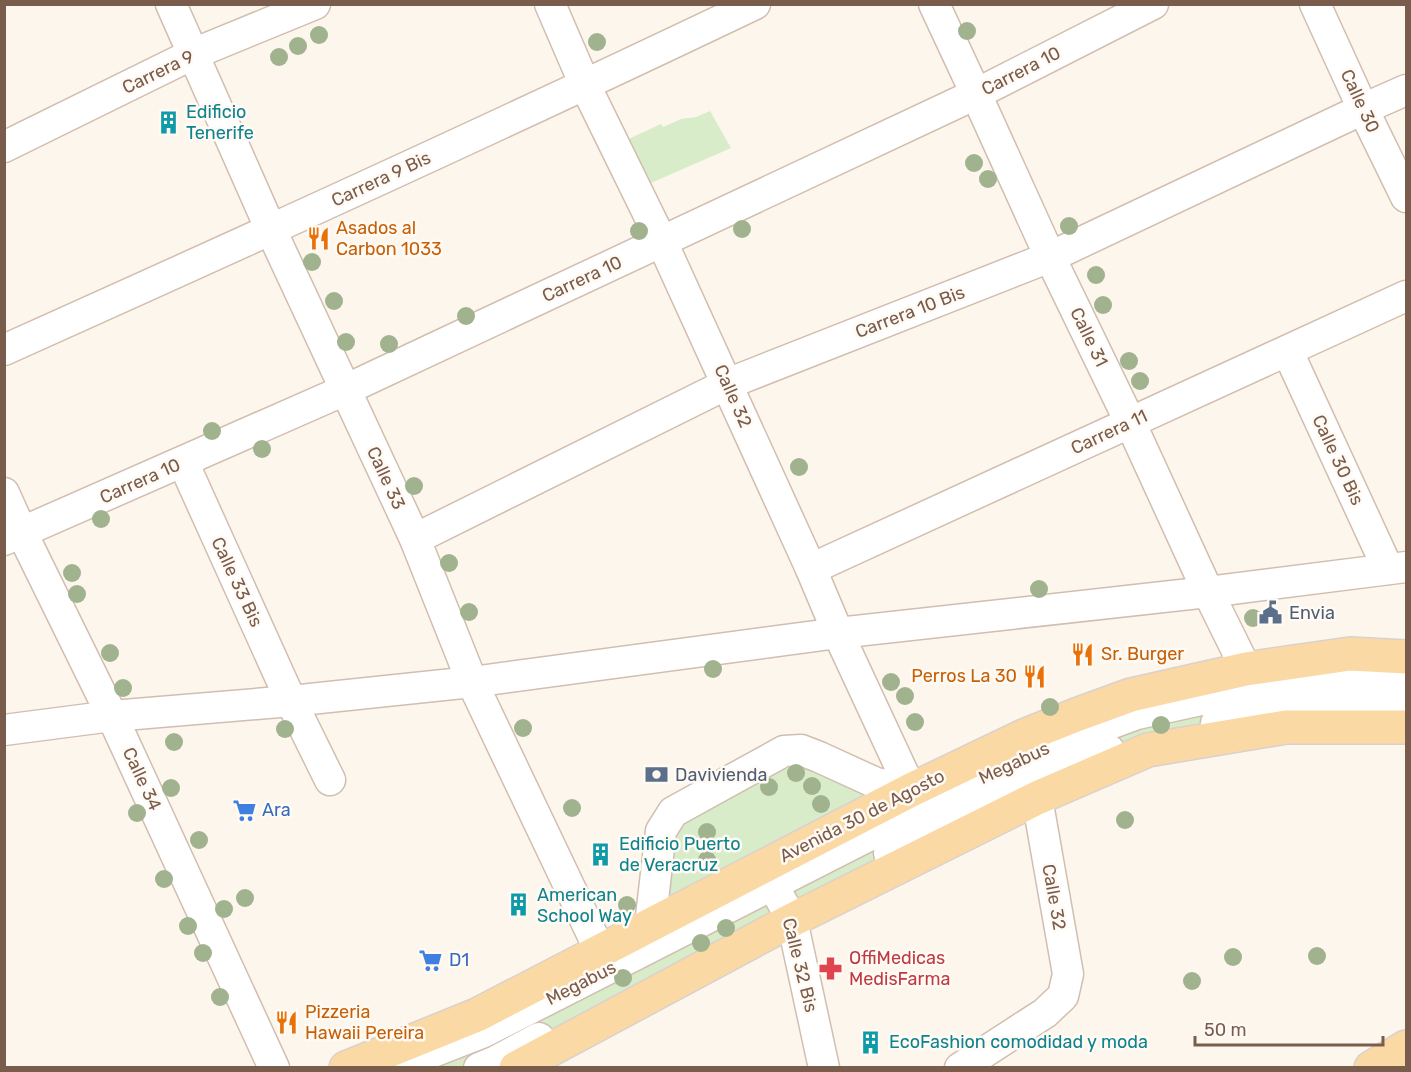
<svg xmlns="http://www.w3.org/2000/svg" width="1411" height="1072" viewBox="0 0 1411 1072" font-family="Rubik,sans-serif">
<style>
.green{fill:#d8ecc9}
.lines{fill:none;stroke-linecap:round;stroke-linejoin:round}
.minor-casing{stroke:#d1beb0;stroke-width:33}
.major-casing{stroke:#dad1cd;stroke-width:36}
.minor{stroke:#fff;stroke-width:30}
.major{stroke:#fbd9a5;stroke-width:33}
.tree{fill:#a0b28e}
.labels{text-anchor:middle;stroke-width:5;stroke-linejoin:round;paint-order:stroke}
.street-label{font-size:18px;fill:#7a5c4d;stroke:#fffaf3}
.culture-label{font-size:18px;fill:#0d838f;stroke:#fffaf3;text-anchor:start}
.food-label{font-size:18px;fill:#c56008;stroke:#fffaf3;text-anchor:start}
.service-label{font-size:18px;fill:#4e5e75;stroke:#fffaf3;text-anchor:start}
.shop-label{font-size:18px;fill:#366cbe;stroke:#fffaf3;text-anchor:start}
.health-label{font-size:18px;fill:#be3a42;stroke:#fffaf3;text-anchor:start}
</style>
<rect width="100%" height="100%" fill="#fdf6ec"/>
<!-- green -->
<g class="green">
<polygon points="710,111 731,148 644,186 622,142 661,124 663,127 681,119 696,117"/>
<polygon points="1283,710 1144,736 496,1061 479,1067 392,1068 1137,714"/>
<polygon points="784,751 911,790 650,925 661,831"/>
</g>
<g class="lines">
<defs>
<g id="minor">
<polyline points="171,4 271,230 415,539 472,682 600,951"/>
<polyline points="550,4 585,85 662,242 811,569 838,633 911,790"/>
<polyline points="934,4 976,94 1050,257 1130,422 1208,592 1246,669"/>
<polyline points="1315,4 1363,109 1406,197"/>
<polyline points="4,147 193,54 315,4"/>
<path d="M4 350C256 237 506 123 755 4"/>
<polyline points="1288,352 1388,569"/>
<polyline points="183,462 291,701 330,780"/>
<polyline points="4,493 22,533 112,716 274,1068"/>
<polyline points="415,539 727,384 1050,257 1363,109 1406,90"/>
<polyline points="4,540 345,390 976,94 1153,4"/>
<polyline points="811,569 1406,296"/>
<polyline points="1216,723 1283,710 1353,704 1406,705"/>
<polyline points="4,730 112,716 291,701 472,682 838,633 1208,592 1406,567"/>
<polyline points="889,853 1034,780 1109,750"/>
<polyline points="763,867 792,920 824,1068"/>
<polyline points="650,925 661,831 673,812 784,751 801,750 819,757 876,783 911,790"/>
<polyline points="392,1068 484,1032 1031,753 1137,714 1278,683 1352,676 1406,676"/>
<polyline points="479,1068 496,1061 539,1038"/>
<polyline points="960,1068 1045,1013 1063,996 1068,974 1037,798"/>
</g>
<g id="major">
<polyline points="346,1068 477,1015 911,790 1026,735 1076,715 1131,695 1246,669 1350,654 1406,657"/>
<polyline points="516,1068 792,920 1037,798 1148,750 1286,727 1406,727"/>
<polyline points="1371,1068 1406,1047"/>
</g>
</defs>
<!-- minor casing -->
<use href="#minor" class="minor-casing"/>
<!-- major casing -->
<use href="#major" class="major-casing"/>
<!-- minor -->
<use href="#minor" class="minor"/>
<!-- major -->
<use href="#major" class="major"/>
</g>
<!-- trees -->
<g class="tree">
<circle cx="967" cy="31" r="9"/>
<circle cx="319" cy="35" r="9"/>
<circle cx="597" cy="42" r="9"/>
<circle cx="298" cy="46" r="9"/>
<circle cx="279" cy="57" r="9"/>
<circle cx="974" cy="163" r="9"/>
<circle cx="988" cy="179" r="9"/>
<circle cx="1069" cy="226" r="9"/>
<circle cx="742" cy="229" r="9"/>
<circle cx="639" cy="231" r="9"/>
<circle cx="312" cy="262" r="9"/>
<circle cx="1096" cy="275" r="9"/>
<circle cx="334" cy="301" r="9"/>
<circle cx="1103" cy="305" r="9"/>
<circle cx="466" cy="316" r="9"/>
<circle cx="346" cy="342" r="9"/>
<circle cx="389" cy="344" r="9"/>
<circle cx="1129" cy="361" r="9"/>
<circle cx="1140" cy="381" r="9"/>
<circle cx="212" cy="431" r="9"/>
<circle cx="262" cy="449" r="9"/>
<circle cx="799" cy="467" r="9"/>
<circle cx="414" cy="486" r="9"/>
<circle cx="101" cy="519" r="9"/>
<circle cx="449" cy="563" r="9"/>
<circle cx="72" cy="573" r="9"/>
<circle cx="1039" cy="589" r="9"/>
<circle cx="77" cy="594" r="9"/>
<circle cx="469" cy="612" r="9"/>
<circle cx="1253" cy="618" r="9"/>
<circle cx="110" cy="653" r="9"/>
<circle cx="713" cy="669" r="9"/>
<circle cx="891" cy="682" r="9"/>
<circle cx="123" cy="688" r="9"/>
<circle cx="905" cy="696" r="9"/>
<circle cx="1050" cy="707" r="9"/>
<circle cx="915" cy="722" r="9"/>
<circle cx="1161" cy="725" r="9"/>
<circle cx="523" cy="728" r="9"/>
<circle cx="285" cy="729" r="9"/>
<circle cx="174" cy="742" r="9"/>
<circle cx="796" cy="773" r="9"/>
<circle cx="812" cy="786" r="9"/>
<circle cx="769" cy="787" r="9"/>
<circle cx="171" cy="788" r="9"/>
<circle cx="821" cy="804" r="9"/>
<circle cx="572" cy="808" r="9"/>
<circle cx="137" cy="813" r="9"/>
<circle cx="1125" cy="820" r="9"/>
<circle cx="707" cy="832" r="9"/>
<circle cx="199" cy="840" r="9"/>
<circle cx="707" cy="860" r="9"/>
<circle cx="164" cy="879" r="9"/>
<circle cx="245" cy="898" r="9"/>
<circle cx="627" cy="905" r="9"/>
<circle cx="224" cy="909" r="9"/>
<circle cx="188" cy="926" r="9"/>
<circle cx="726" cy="928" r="9"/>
<circle cx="701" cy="943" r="9"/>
<circle cx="203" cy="953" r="9"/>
<circle cx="1317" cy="956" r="9"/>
<circle cx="1233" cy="957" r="9"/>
<circle cx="623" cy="978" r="9"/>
<circle cx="1192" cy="981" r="9"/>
<circle cx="220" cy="997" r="9"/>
</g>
<!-- icons -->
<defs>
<symbol id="building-bare" viewBox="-9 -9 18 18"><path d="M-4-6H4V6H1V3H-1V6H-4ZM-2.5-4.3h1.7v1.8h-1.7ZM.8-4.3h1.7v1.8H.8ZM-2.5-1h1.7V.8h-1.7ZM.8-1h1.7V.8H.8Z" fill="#0f9aa8" stroke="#fffaf3" stroke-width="2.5" paint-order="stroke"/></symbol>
<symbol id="restaurant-bare" viewBox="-9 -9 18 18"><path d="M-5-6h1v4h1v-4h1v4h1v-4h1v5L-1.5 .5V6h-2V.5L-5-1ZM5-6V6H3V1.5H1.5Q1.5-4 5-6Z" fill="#e8710a" stroke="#fffaf3" stroke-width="2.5" paint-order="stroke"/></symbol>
<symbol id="civic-bare" viewBox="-9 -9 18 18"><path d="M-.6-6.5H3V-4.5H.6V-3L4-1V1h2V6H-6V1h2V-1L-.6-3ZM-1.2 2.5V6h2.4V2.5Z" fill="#5c6f8a" stroke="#fffaf3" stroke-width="2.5" paint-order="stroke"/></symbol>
<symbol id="bank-bare" viewBox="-9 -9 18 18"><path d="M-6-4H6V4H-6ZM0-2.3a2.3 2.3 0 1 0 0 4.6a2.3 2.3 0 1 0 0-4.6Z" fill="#5c6f8a" stroke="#fffaf3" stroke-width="2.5" paint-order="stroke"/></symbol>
<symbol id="supermarket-bare" viewBox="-9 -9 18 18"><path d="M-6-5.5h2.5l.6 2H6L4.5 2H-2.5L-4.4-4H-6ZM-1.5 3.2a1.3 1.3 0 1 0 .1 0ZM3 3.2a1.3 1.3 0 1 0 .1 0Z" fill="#3f7fe0" stroke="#fffaf3" stroke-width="2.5" paint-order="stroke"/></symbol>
<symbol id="pharmacy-bare" viewBox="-9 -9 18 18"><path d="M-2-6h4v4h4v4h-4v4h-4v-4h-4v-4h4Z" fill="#e0444e" stroke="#fffaf3" stroke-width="2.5" paint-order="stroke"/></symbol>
</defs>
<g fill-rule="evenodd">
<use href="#building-bare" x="152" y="106" width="33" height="33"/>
<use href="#restaurant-bare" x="302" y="222" width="33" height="33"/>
<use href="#civic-bare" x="1254" y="596" width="33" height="33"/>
<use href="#restaurant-bare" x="1066" y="638" width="33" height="33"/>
<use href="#restaurant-bare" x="1018" y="660" width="33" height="33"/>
<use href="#bank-bare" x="640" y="758" width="33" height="33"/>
<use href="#supermarket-bare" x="228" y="794" width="33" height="33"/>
<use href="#building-bare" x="584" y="838" width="33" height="33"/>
<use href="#building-bare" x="502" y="888" width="33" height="33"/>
<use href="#supermarket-bare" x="414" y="944" width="33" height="33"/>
<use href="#pharmacy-bare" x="814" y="952" width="33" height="33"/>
<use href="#restaurant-bare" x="270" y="1006" width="33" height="33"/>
<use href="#building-bare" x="854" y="1026" width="33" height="33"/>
</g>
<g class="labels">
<!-- street labels -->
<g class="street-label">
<text transform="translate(1021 71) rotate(-27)" y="6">Carrera 10</text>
<text transform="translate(158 72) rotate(-26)" y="6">Carrera 9</text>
<text transform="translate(1360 101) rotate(65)" y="6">Calle 30</text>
<text transform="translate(381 179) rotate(-25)" y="6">Carrera 9 Bis</text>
<text transform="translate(582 279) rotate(-25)" y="6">Carrera 10</text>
<text transform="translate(910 312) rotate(-21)" y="6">Carrera 10 Bis</text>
<text transform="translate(1089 337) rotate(64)" y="6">Calle 31</text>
<text transform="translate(733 396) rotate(66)" y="6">Calle 32</text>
<text transform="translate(1109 432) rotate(-25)" y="6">Carrera 11</text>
<text transform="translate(1338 460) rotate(65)" y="6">Calle 30 Bis</text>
<text transform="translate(386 478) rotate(65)" y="6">Calle 33</text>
<text transform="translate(140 481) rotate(-24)" y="6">Carrera 10</text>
<text transform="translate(237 582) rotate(65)" y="6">Calle 33 Bis</text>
<text transform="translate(1014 763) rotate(-25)" y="6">Megabus</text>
<text transform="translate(142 779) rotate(65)" y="6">Calle 34</text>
<text transform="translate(862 816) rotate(-27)" y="6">Avenida 30 de Agosto</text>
<text transform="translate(1054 897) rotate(80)" y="6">Calle 32</text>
<text transform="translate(800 965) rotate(76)" y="6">Calle 32 Bis</text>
<text transform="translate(581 983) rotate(-27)" y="6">Megabus</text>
</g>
<!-- culture labels -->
<g class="culture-label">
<text x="186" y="118">Edificio<tspan x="186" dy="21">Tenerife</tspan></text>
<text x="619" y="850">Edificio Puerto<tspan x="619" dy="21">de Veracruz</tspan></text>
<text x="537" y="901">American<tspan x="537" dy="21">School Way</tspan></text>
<text x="889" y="1048">EcoFashion comodidad y moda</text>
</g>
<!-- food labels -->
<g class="food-label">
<text x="336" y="234">Asados al<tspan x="336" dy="21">Carbon 1033</tspan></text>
<text x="1101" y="660">Sr. Burger</text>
<text x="1017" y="682" text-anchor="end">Perros La 30</text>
<text x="305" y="1018">Pizzeria<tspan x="305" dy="21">Hawaii Pereira</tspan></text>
</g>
<!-- service labels -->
<g class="service-label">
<text x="1289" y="619">Envia</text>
<text x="675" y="781">Davivienda</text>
</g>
<!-- shop labels -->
<g class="shop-label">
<text x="262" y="816">Ara</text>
<text x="449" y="966">D1</text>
</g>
<!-- health labels -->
<g class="health-label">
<text x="849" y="964">OffiMedicas<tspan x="849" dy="21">MedisFarma</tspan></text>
</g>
</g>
<!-- border -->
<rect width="1411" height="1072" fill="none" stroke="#7a5c4d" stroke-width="12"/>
<!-- scale -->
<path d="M1195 1036v9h188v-9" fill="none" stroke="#7a5c4d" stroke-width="3"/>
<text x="1204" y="1036" font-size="18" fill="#7a5c4d" stroke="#fffaf3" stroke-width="4.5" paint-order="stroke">50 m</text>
</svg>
